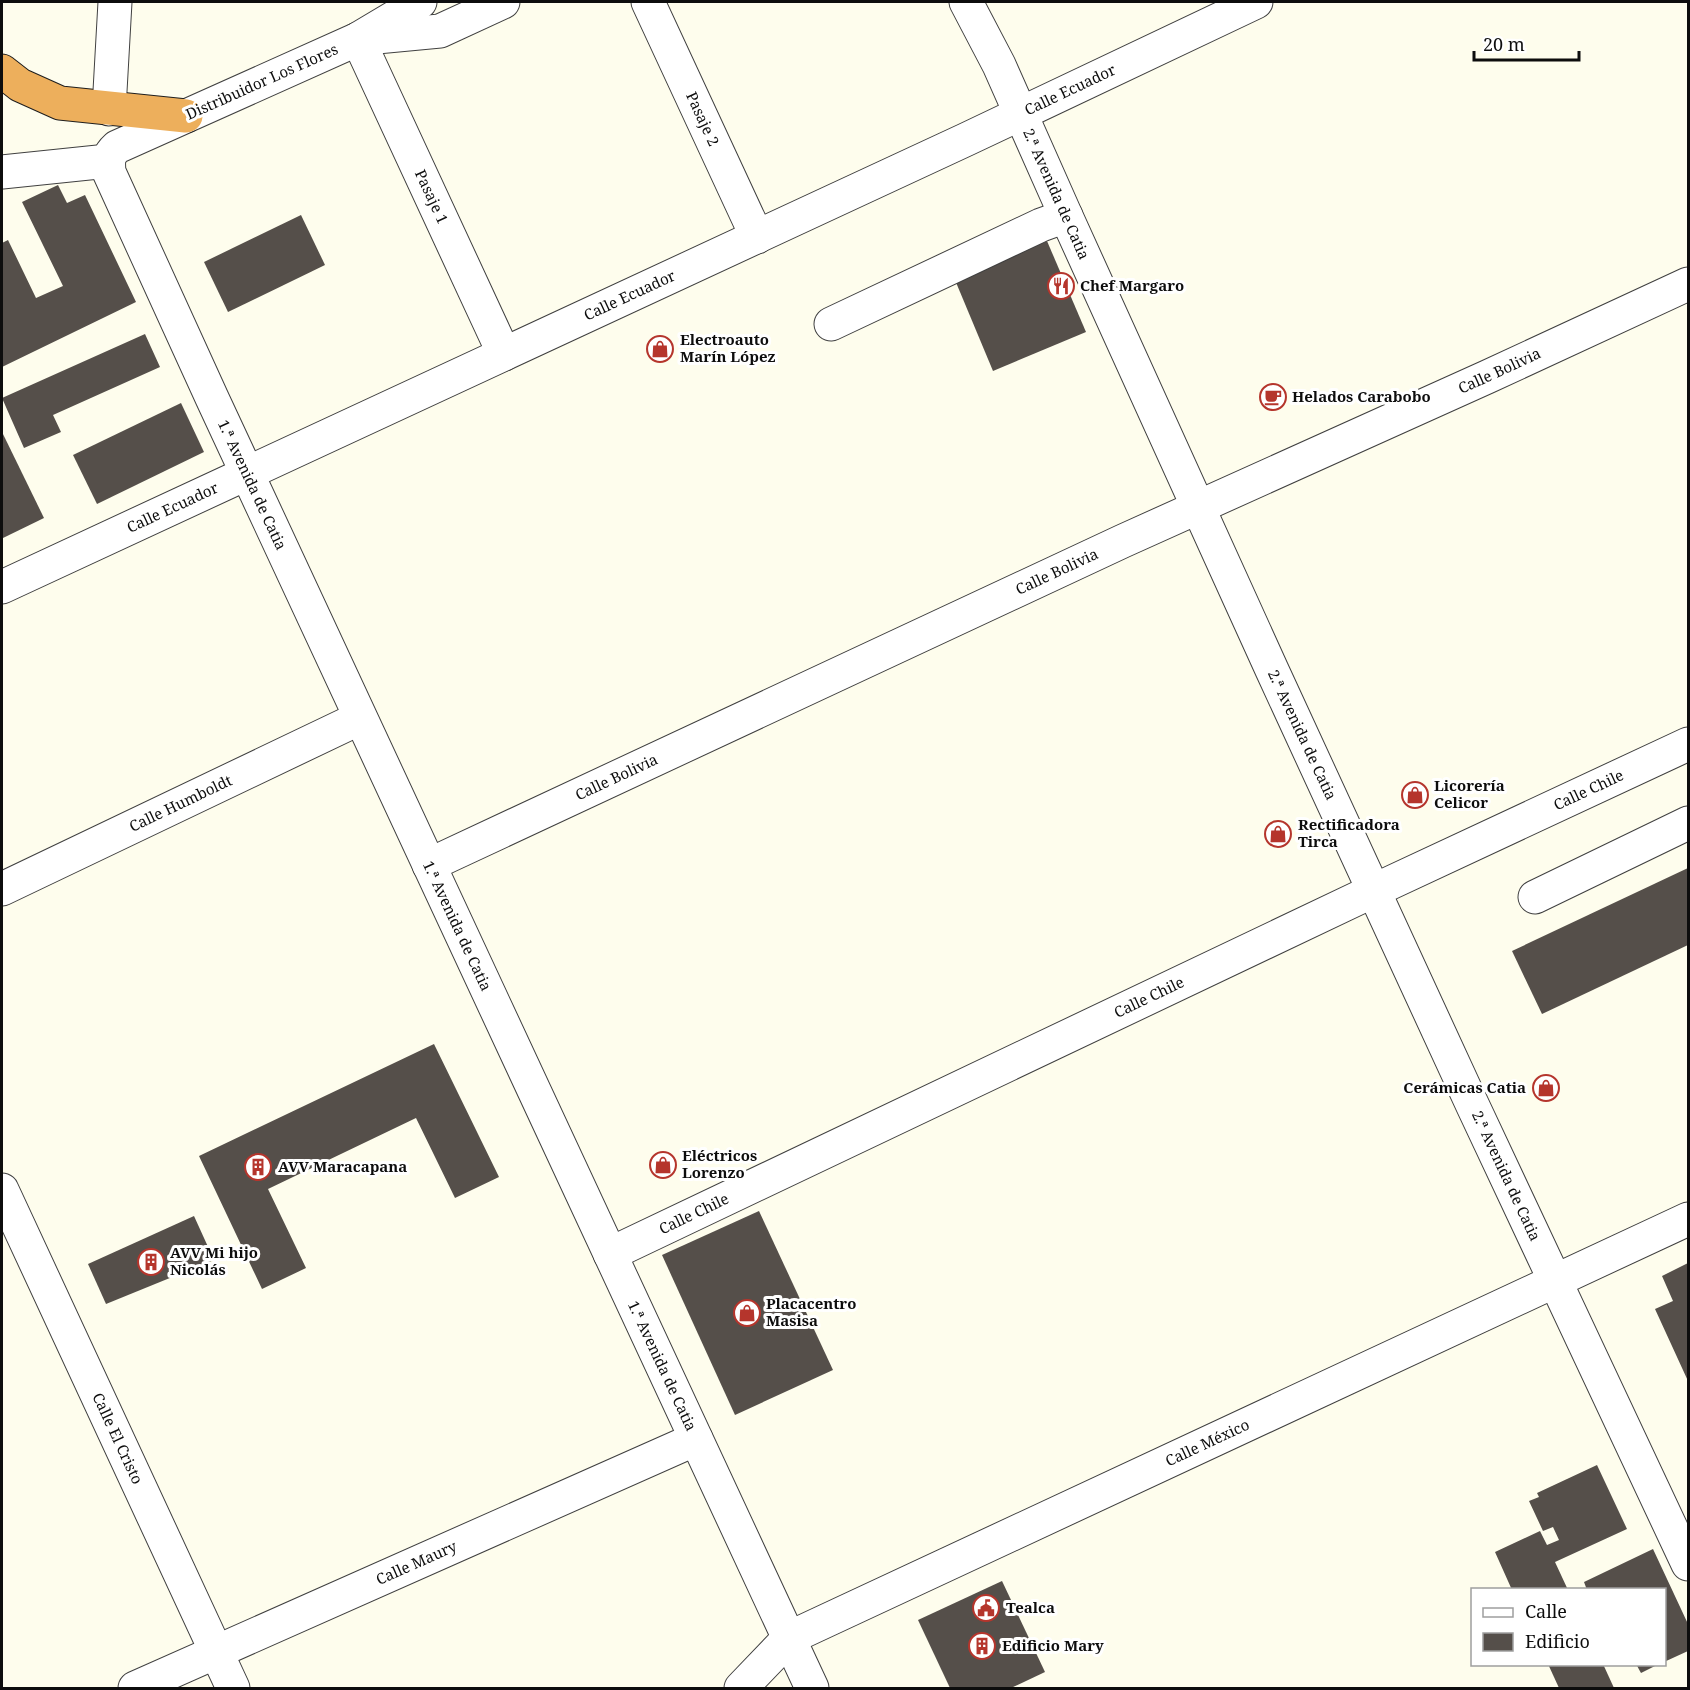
<svg xmlns="http://www.w3.org/2000/svg" width="1690" height="1690" viewBox="0 0 1690 1690" font-family="'Noto Serif',serif">
<style>
.building{fill:#554f4a}
.lines{fill:none;stroke-linecap:round;stroke-linejoin:round}
.minor-casing{stroke:#404040;stroke-width:35}
.highway-casing{stroke:#1e1e1e;stroke-width:35}
.minor{stroke:#fff;stroke-width:33}
.highway{stroke:#edaf5c;stroke-width:33}
.labels{text-anchor:middle;stroke-width:6;stroke-linejoin:round;paint-order:stroke}
.street-label{font-size:15px;fill:#0d0d0d;stroke:#fff}
.poi-label{font-size:15px;font-weight:bold;fill:#0d0d0d;stroke:#fff;text-anchor:start}
</style>
<rect width="100%" height="100%" fill="#fefded"/>
<!-- building -->
<g class="building">
<polygon points="58,185 67,203 85,195 136,302 2,367 2,243 8,240 36,298 63,286 22,202"/>
<polygon points="301,215 325,265 228,312 204,262"/>
<polygon points="1047,241 1086,332 993,371 955,280"/>
<polygon points="145,334 160,367 53,415 61,432 24,448 2,398"/>
<polygon points="181,403 204,452 97,504 73,455"/>
<polygon points="2,432 44,518 3,538 2,534"/>
<polygon points="1688,868 1688,945 1542,1014 1512,951"/>
<polygon points="434,1044 499,1177 455,1198 416,1118 268,1189 306,1268 262,1289 199,1156"/>
<polygon points="759,1211 833,1370 735,1415 662,1255"/>
<polygon points="194,1216 214,1260 106,1304 88,1264"/>
<polygon points="1688,1263 1688,1381 1655,1309 1673,1301 1662,1276"/>
<polygon points="1597,1465 1627,1529 1555,1562 1568,1590 1512,1590 1495,1552 1540,1531 1547,1545 1559,1540 1553,1527 1543,1531 1529,1501 1539,1497 1537,1493"/>
<polygon points="1653,1549 1688,1624 1688,1651 1664,1662 1664,1590 1587,1590 1584,1582"/>
<polygon points="1002,1581 1045,1672 1011,1688 950,1688 918,1620"/>
<polygon points="1548,1664 1603,1664 1614,1688 1559,1688"/>
<polygon points="1636,1664 1659,1664 1641,1673"/>
</g>
<g class="lines">
<defs>
<g id="minor">
<path d="M420 2 358 39 117 147C108 155 108 160 109 172L212 398 812 1688"/>
<path id="s1" d="M648 2 757 237"/>
<polyline points="966,2 999,65 1066,216 1272,670 1472,1104 1688,1564"/>
<polyline points="366,38 440,31 503,2"/>
<path id="s2" d="M358 39 504 354"/>
<polyline points="109,109 115,2"/>
<polyline points="2,172 108,161"/>
<polyline points="831,324 1041,225 1066,216"/>
<path id="s3" d="M2 587 965 140 1256 2"/>
<path id="s4" d="M429 865 1123 541 1487 377 1688 284"/>
<path id="s5" d="M2 889 360 718"/>
<polyline points="1535,897 1688,823"/>
<path id="s6" d="M2 1190 233 1688"/>
<path id="s7" d="M610 1254 1373 891 1688 744"/>
<path id="s8" d="M135 1688 696 1439"/>
<path id="s9" d="M741 1688 789 1638 1688 1219"/>
</g>
<polyline id="highway" points="2,71 20,85 60,103 186,116"/>
</defs>
<!-- minor casing -->
<use href="#minor" class="minor-casing"/>
<!-- highway casing -->
<use href="#highway" class="highway-casing"/>
<!-- minor -->
<use href="#minor" class="minor"/>
<!-- highway -->
<use href="#highway" class="highway"/>
</g>
<!-- icons -->
<defs>
<symbol id="restaurant-ring" viewBox="-11 -11 22 22"><circle r="9.5" fill="#fff" stroke="#b5352c" stroke-width="1.5"/><path d="M-5-6h1v4h1v-4h1v4h1v-4h1v5L-1.5 .5V6h-2V.5L-5-1ZM5-6V6H3V1.5H1.5Q1.5-4 5-6Z" fill="#b5352c"/></symbol>
<symbol id="shop-ring" viewBox="-11 -11 22 22"><circle r="9.5" fill="#fff" stroke="#b5352c" stroke-width="1.5"/><path d="M-5-2.5h2.3a2.7 3.5 0 0 1 5.4 0H5L5.5 6h-11ZM-1.5-2.5h3a1.5 2.3 0 0 0-3 0Z" fill="#b5352c"/></symbol>
<symbol id="cafe-ring" viewBox="-11 -11 22 22"><circle r="9.5" fill="#fff" stroke="#b5352c" stroke-width="1.5"/><path d="M-5.5-4.5H6V0H3Q3 3.5 0 3.5H-2.5Q-5.5 3.5-5.5 0ZM3-3.2v2h1.7v-2ZM-6 4.5H4V6H-6Z" fill="#b5352c"/></symbol>
<symbol id="building-ring" viewBox="-11 -11 22 22"><circle r="9.5" fill="#fff" stroke="#b5352c" stroke-width="1.5"/><path d="M-4-6H4V6H1V3H-1V6H-4ZM-2.5-4.3h1.7v1.8h-1.7ZM.8-4.3h1.7v1.8H.8ZM-2.5-1h1.7V.8h-1.7ZM.8-1h1.7V.8H.8Z" fill="#b5352c"/></symbol>
<symbol id="civic-ring" viewBox="-11 -11 22 22"><circle r="9.5" fill="#fff" stroke="#b5352c" stroke-width="1.5"/><path d="M-.6-6.5H3V-4.5H.6V-3L4-1V1h2V6H-6V1h2V-1L-.6-3ZM-1.2 2.5V6h2.4V2.5Z" fill="#b5352c"/></symbol>
</defs>
<g fill-rule="evenodd">
<use href="#restaurant-ring" x="1046" y="271" width="30" height="30"/>
<use href="#shop-ring" x="645" y="334" width="30" height="30"/>
<use href="#cafe-ring" x="1258" y="382" width="30" height="30"/>
<use href="#shop-ring" x="1400" y="780" width="30" height="30"/>
<use href="#shop-ring" x="1263" y="819" width="30" height="30"/>
<use href="#shop-ring" x="1531" y="1073" width="30" height="30"/>
<use href="#shop-ring" x="648" y="1150" width="30" height="30"/>
<use href="#building-ring" x="243" y="1152" width="30" height="30"/>
<use href="#building-ring" x="136" y="1247" width="30" height="30"/>
<use href="#shop-ring" x="732" y="1298" width="30" height="30"/>
<use href="#civic-ring" x="971" y="1593" width="30" height="30"/>
<use href="#building-ring" x="967" y="1631" width="30" height="30"/>
</g>
<g class="labels">
<!-- street labels -->
<g class="street-label">
<text transform="translate(262 82) rotate(-24)" y="5">Distribuidor Los Flores</text>
<text dy="5" stroke="none"><textPath href="#s3" startOffset="1178">Calle Ecuador</textPath></text>
<text dy="5" stroke="none"><textPath href="#s1" startOffset="129">Pasaje 2</textPath></text>
<text transform="translate(1056 194) rotate(66)" y="5">2.ª Avenida de Catia</text>
<text dy="5" stroke="none"><textPath href="#s2" startOffset="174">Pasaje 1</textPath></text>
<text dy="5" stroke="none"><textPath href="#s3" startOffset="692">Calle Ecuador</textPath></text>
<text dy="5" stroke="none"><textPath href="#s4" startOffset="1179">Calle Bolivia</textPath></text>
<text transform="translate(252 485) rotate(65)" y="5">1.ª Avenida de Catia</text>
<text dy="5" stroke="none"><textPath href="#s3" startOffset="188">Calle Ecuador</textPath></text>
<text dy="5" stroke="none"><textPath href="#s4" startOffset="693">Calle Bolivia</textPath></text>
<text transform="translate(1302 735) rotate(65)" y="5">2.ª Avenida de Catia</text>
<text dy="5" stroke="none"><textPath href="#s4" startOffset="207">Calle Bolivia</textPath></text>
<text dy="5" stroke="none"><textPath href="#s7" startOffset="1083">Calle Chile</textPath></text>
<text dy="5" stroke="none"><textPath href="#s5" startOffset="198">Calle Humboldt</textPath></text>
<text transform="translate(457 926) rotate(65)" y="5">1.ª Avenida de Catia</text>
<text dy="5" stroke="none"><textPath href="#s7" startOffset="597">Calle Chile</textPath></text>
<text transform="translate(1506 1176) rotate(65)" y="5">2.ª Avenida de Catia</text>
<text dy="5" stroke="none"><textPath href="#s7" startOffset="93">Calle Chile</textPath></text>
<text transform="translate(662 1366) rotate(65)" y="5">1.ª Avenida de Catia</text>
<text dy="5" stroke="none"><textPath href="#s6" startOffset="274">Calle El Cristo</textPath></text>
<text dy="5" stroke="none"><textPath href="#s9" startOffset="531">Calle México</textPath></text>
<text dy="5" stroke="none"><textPath href="#s8" startOffset="308">Calle Maury</textPath></text>
</g>
<!-- poi labels -->
<g class="poi-label">
<text x="1080" y="291">Chef Margaro</text>
<text x="680" y="345">Electroauto<tspan x="680" dy="17">Marín López</tspan></text>
<text x="1292" y="402">Helados Carabobo</text>
<text x="1434" y="791">Licorería<tspan x="1434" dy="17">Celicor</tspan></text>
<text x="1298" y="830">Rectificadora<tspan x="1298" dy="17">Tirca</tspan></text>
<text x="1526" y="1093" text-anchor="end">Cerámicas Catia</text>
<text x="682" y="1161">Eléctricos<tspan x="682" dy="17">Lorenzo</tspan></text>
<text x="278" y="1172">AVV Maracapana</text>
<text x="170" y="1258">AVV Mi hijo<tspan x="170" dy="17">Nicolás</tspan></text>
<text x="766" y="1309">Placacentro<tspan x="766" dy="17">Masisa</tspan></text>
<text x="1006" y="1613">Tealca</text>
<text x="1002" y="1651">Edificio Mary</text>
</g>
</g>
<!-- border -->
<rect width="1690" height="1690" fill="none" stroke="#0d0d0d" stroke-width="6"/>
<!-- legend -->
<rect x="1471" y="1588" width="195" height="78" fill="#ffffff" stroke="#9e9e9e" stroke-width="1.5"/>
<rect x="1483" y="1608" width="30" height="9" fill="#ffffff" stroke="#9e9e9e" stroke-width="1.5"/>
<text x="1525" y="1618" font-size="18" fill="#0d0d0d">Calle</text>
<rect x="1483" y="1633" width="30" height="18" fill="#554f4a" stroke="#9e9e9e" stroke-width="1.5"/>
<text x="1525" y="1648" font-size="18" fill="#0d0d0d">Edificio</text>
<!-- scale -->
<path d="M1474 51v9h105v-9" fill="none" stroke="#0d0d0d" stroke-width="3"/>
<text x="1483" y="51" font-size="18" fill="#0d0d0d" stroke="#ffffff" stroke-width="4.5" paint-order="stroke">20 m</text>
</svg>
